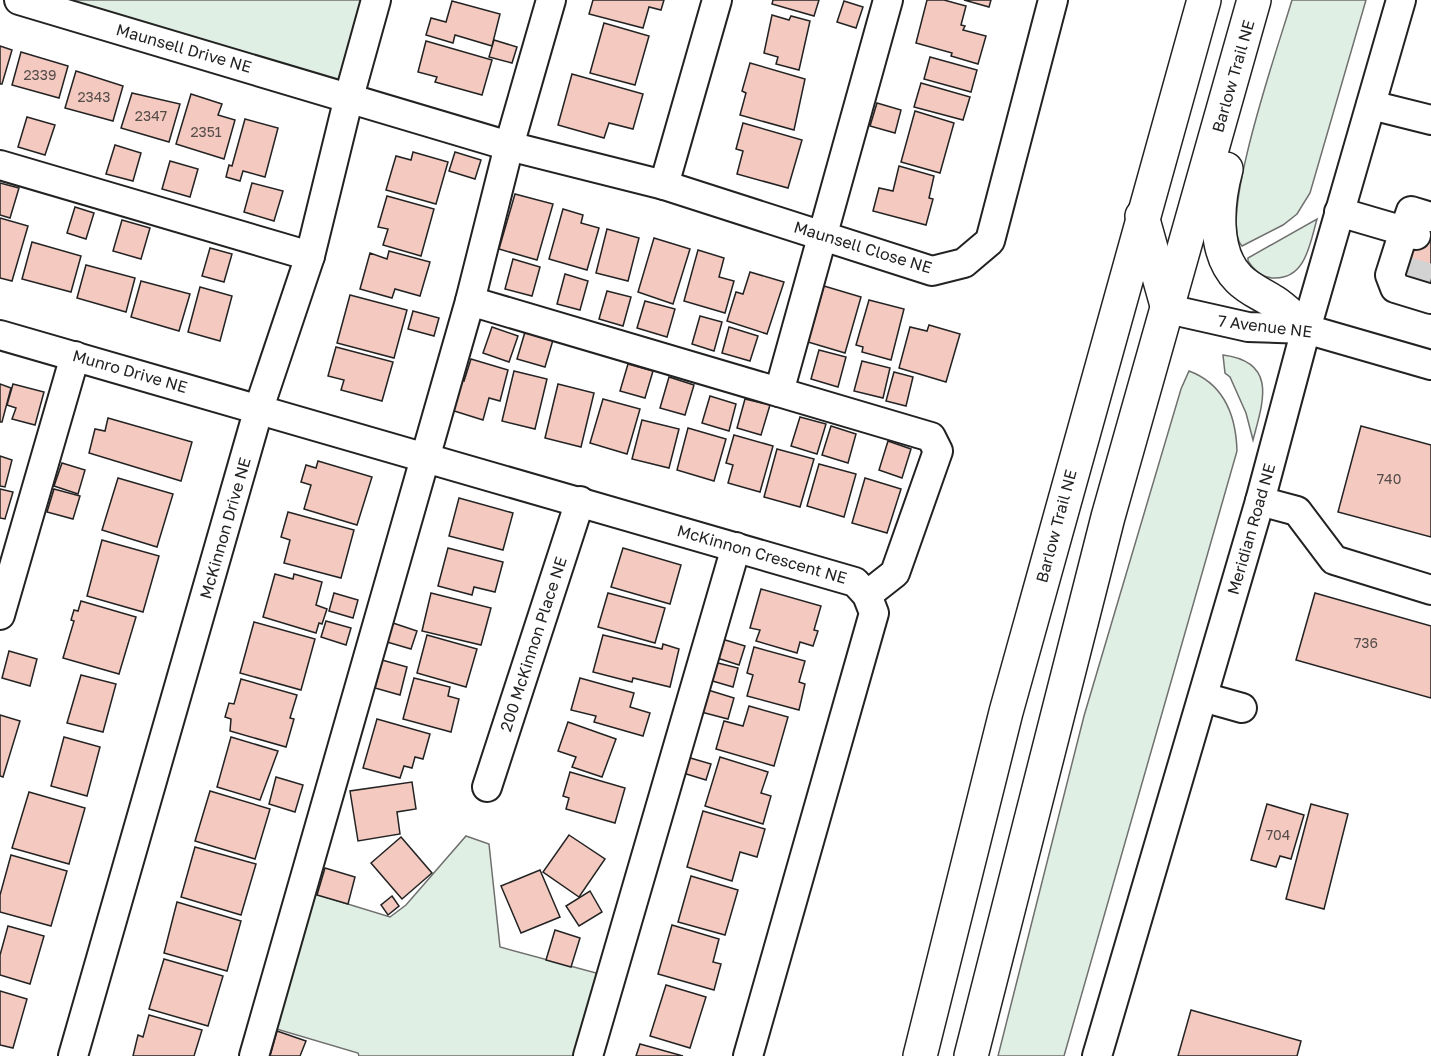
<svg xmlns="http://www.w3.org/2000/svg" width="1431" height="1056" viewBox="0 0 1431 1056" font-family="'Golos Text',sans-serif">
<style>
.green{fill:#e0efe3;stroke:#6f6f6f;stroke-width:1.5}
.building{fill:#f3c9c0;stroke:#222;stroke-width:1.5}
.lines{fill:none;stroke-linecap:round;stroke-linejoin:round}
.minor-tunnel{stroke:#d3d3d3;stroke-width:28;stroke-dasharray:28 14;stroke-linecap:butt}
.minor-casing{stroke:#222;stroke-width:32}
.major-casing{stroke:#222;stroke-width:36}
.minor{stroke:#fff;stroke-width:28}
.major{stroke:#fff;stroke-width:33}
.labels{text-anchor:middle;stroke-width:4.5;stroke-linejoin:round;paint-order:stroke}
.number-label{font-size:14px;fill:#564c4a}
.street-label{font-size:16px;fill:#222;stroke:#fff}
</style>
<rect width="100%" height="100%" fill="#fff"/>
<!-- green -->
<g class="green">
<polygon points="19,0 376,0 349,97"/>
<path d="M1292 0H1366L1310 193 1297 214 1283 225 1242 246C1217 221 1281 38 1292 0Z"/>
<path d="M1317 219C1310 243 1306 279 1274 278 1263 278 1254 270 1248 261V258Z"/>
<path d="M1223 355C1278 362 1263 402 1253 440L1246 413 1230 377 1225 373Z"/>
<path d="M1189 371C1224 384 1236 416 1237 451L1064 1056H998L1084 716 1181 389Z"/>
<polygon points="466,836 489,844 500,947 611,977 588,1056 359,1056 358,1053 263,1025 302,890 390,917 406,905"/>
</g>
<!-- building -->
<g class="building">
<polygon points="593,0 664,0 661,10 649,7 643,28 589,14"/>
<polygon points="773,0 819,0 814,16 772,4"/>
<polygon points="927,0 944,0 966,6 961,25 965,26 963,30 986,36 978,64 951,56 952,53 916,43"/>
<polygon points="964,0 991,0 989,7"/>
<polygon points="452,1 500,14 492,46 455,35 453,43 426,35 431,18 446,22"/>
<polygon points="844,1 863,7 856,28 837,22"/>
<polygon points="772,15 789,20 791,16 810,21 799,70 776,64 778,57 764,53"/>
<polygon points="604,23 649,36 635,85 590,73"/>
<polygon points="494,40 517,47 512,63 489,57"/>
<polygon points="426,41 492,60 482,95 435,82 437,77 418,72"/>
<polygon points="0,46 12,50 2,84 0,84"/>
<polygon points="21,52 68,66 59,98 12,85"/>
<polygon points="930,57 977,70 971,92 924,79"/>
<polygon points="750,63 805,79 794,130 740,115 746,93 742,91"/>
<polygon points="76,71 123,86 113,121 65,108"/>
<polygon points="572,74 643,94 633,129 609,123 604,138 558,125"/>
<polygon points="921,83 970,97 963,120 914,107"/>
<polygon points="132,93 180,104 169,142 121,128"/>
<polygon points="191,94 222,104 218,115 235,120 224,159 176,144"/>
<polygon points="877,103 901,110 895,133 870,126"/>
<polygon points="915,111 954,123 940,173 901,162"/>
<polygon points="27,117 55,125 45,155 18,147"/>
<polygon points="245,119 278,128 265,177 243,171 240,181 226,177 229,165 232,166"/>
<polygon points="743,123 802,140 788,188 737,174 743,151 736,149"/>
<polygon points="115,145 141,153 133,181 106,174"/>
<polygon points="413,152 448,162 436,204 386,190 396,156 411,160"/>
<polygon points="455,152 481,160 475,179 449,171"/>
<polygon points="170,161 198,169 190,197 162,189"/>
<polygon points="899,166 934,176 929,198 933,199 926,225 873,211 879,188 893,191"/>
<polygon points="0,183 19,188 10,218 0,215"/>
<polygon points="252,183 283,191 274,221 244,212"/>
<polygon points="515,194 553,204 537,260 499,249"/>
<polygon points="387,196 434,209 421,256 383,245 388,229 378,227"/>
<polygon points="75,207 94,213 86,239 67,233"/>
<polygon points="563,209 583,215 581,223 599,228 587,270 549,259"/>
<polygon points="0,218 28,226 12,281 0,278"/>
<polygon points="122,220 150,228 141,259 113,251"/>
<polygon points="607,229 639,238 628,281 596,273"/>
<polygon points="1418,229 1431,233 1431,287 1402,286"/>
<polygon points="654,238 690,249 673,304 638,292"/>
<polygon points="32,242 81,256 71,292 22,279"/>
<polygon points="210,248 232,254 224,282 202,276"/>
<polygon points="698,250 724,258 719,277 734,281 725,313 684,301"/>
<polygon points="389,251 430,262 420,296 395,289 392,298 360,289 370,253 387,259"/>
<polygon points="513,259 540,267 532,296 505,289"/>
<polygon points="86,265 135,278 126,312 77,298"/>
<polygon points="750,272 784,282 767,334 727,321 736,292 743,294"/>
<polygon points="565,274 588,281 580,310 557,304"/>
<polygon points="141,281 190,294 179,331 131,317"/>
<polygon points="824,286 861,297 845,353 808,342"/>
<polygon points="200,287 232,296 220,341 188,332"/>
<polygon points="607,291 631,297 623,326 599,319"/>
<polygon points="350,295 407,310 394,358 337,343"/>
<polygon points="869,300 904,309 891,360 862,352 863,347 856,345"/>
<polygon points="645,301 675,309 667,337 637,328"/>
<polygon points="413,311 439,318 434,336 408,329"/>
<polygon points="700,316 722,322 714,351 692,344"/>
<polygon points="929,325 960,334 946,382 899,368 910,327 927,331"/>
<polygon points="492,327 518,336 509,362 483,353"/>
<polygon points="729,327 758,336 750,361 722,353"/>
<polygon points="525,332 553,340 545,367 517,359"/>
<polygon points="336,347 393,362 382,401 341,390 344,380 328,376"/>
<polygon points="819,350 846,357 838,387 811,379"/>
<polygon points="471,359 508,370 500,401 489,398 483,420 451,410 460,380 464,381"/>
<polygon points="862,361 890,368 883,398 854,391"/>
<polygon points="628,364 653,371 645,398 620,391"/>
<polygon points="514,371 547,379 535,429 502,421"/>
<polygon points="894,372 913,377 906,406 886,401"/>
<polygon points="669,377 694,385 685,415 660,408"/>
<polygon points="0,384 11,388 2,422 0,422"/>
<polygon points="13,384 44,392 35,425 12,419 16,408 7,405"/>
<polygon points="558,384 594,393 581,447 545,438"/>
<polygon points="710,396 736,404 729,431 702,423"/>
<polygon points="603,399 640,409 627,454 590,443"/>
<polygon points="745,399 770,405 761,435 737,428"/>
<polygon points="800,417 826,424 817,454 791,446"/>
<polygon points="108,418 192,442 181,481 89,453 95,429 105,431"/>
<polygon points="642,420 679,429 669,468 632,459"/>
<polygon points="831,426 856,434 848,463 822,455"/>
<polygon points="1361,426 1431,445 1431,537 1338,512"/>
<polygon points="688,428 726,439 714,481 677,470"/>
<polygon points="734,435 773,446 760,492 728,483 733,465 726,463"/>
<polygon points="888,441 911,449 902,478 879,470"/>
<polygon points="777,449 814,459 800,507 764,497"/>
<polygon points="0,456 12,460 5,487 0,486"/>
<polygon points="318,461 372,477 357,525 304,509 311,485 301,482 306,465 316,468"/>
<polygon points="62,463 85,470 78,494 54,486"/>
<polygon points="819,464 856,474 844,517 807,506"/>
<polygon points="118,478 173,494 157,547 102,530"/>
<polygon points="865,478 901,489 887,533 852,523"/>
<polygon points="0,489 13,492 5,519 0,518"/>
<polygon points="54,489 80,496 73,519 47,512"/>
<polygon points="459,498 513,513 503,550 449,536"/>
<polygon points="288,512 354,530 341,578 284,563 290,540 281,537"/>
<polygon points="102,540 159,556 143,612 87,596"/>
<polygon points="448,548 503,562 495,592 474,587 472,595 438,586"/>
<polygon points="623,548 681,565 670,604 611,587"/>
<polygon points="275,574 293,579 294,574 322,582 316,605 327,609 322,624 319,623 316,633 263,617"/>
<polygon points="761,589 821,606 814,630 818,631 813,646 800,642 797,653 756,641 760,630 750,628"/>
<polygon points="334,593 358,600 353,618 329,611"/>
<polygon points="431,593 491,608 481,645 422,631"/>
<polygon points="608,593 665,608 655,643 598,627"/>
<polygon points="1315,593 1431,626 1431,698 1296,660"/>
<polygon points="81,601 136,617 119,674 63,658 74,621 71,620 74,610 78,611"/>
<polygon points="326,621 351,628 346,645 321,637"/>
<polygon points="254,622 315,639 301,690 240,673"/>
<polygon points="393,623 417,631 411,649 387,642"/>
<polygon points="427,635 477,649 466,687 417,673"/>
<polygon points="603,635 662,649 663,644 679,649 670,687 633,678 632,682 593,672"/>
<polygon points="722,639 745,646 739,665 717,658"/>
<polygon points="754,647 805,661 799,682 805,684 799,710 747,696 753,675 747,673"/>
<polygon points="9,651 37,659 30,686 2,678"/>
<polygon points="382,660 407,667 400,695 375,688"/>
<polygon points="714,662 738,668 733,687 709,680"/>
<polygon points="81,675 116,684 103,732 67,723"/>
<polygon points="414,678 450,687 448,696 459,699 451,732 403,719"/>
<polygon points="580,678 634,693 630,707 650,713 643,736 594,722 596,716 571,710"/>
<polygon points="241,679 297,695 290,718 294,719 286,747 230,731 231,719 225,717 229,703 234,704"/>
<polygon points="708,690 734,698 728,719 701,712"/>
<polygon points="749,706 788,717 774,766 716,749 724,721 743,726"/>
<polygon points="0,715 20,721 3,777 0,776"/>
<polygon points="377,719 430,734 423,759 415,757 412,768 404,766 400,778 363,768"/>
<polygon points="568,722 616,739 602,777 572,767 576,757 558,751"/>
<polygon points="64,737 100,747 87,796 51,786"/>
<polygon points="231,737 278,751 260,800 217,787"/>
<polygon points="687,757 711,764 706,780 683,773"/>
<polygon points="720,757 768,772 761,793 771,796 763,824 705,806"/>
<polygon points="570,772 625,788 615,823 566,809 569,798 563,796"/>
<polygon points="276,777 303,785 295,812 269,804"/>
<polygon points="412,782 416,809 397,812 400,834 358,841 350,791"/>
<polygon points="210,791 270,809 255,859 195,841"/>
<polygon points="29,792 85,808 69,864 12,848"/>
<polygon points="1267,804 1304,815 1291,859 1280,856 1276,867 1251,860"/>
<polygon points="1311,804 1348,814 1324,909 1286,899"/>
<polygon points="703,811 765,829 757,857 740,852 732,881 687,867"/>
<polygon points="569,835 605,859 579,897 543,872"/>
<polygon points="401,837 432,873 402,899 371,863"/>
<polygon points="195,847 256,864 241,915 181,897"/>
<polygon points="11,855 67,871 51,926 0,912 0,895"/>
<polygon points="325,868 355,877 348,904 317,895"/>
<polygon points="540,870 560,917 521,933 501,886"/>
<polygon points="691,876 738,890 725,935 678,922"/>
<polygon points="590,891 602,912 579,926 566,906"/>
<polygon points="392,896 399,906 388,915 381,905"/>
<polygon points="177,902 241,921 227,971 164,953"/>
<polygon points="672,925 719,939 713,962 721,964 714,990 658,974"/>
<polygon points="8,926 44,936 30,984 0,975 0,955"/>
<polygon points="555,930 580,938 571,967 546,960"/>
<polygon points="164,959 223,976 208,1026 149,1009"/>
<polygon points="666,985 706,997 690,1048 650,1036"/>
<polygon points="0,991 27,999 13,1048 0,1045"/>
<polygon points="1191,1010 1301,1041 1297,1056 1178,1056"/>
<polygon points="149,1015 202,1030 194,1056 133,1056 138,1035 143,1037"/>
<polygon points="277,1031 306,1041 300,1056 270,1056"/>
<polygon points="640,1044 683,1056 636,1056"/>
</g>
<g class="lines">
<!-- minor-tunnel -->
<polyline class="minor-tunnel" points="1407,271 1431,278"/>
<defs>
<g id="minor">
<polyline points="19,0 509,146 664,185 932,271 964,263 990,241 1053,0"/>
<polyline points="1371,105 1431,120"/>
<polyline points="0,165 310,256"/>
<polyline points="664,185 717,0"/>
<polyline points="1339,212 1404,231 1411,211 1431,217"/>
<polyline points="1416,235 1404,231 1390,275 1395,288 1431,299"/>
<polyline points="470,301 931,437 938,451 895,573 867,595"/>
<polyline points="1168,309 1248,327 1306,329 1431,365"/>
<polyline points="0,335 855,582 867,595 874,613 748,1056"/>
<polyline points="779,392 888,0"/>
<polyline points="1260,501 1297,511 1334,560 1431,590"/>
<polyline points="0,615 75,356"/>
<polyline points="1203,697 1242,708"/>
<polyline points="487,787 580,501"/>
<polyline points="73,1056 259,408 310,256 349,97 376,0"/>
<polyline points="254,1056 470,301 509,146 551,0"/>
<polyline points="588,1056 736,547"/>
<polyline points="1097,1056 1260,501 1306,329 1401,0"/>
</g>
<g id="major">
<path d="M1226 169C1217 202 1212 252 1239 279 1250 290 1262 294 1274 302 1285 309 1295 320 1306 329"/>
<polyline points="1142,216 1168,309"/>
<polyline points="920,1056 1006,712 1204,0"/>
<polyline points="971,1056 1108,517 1254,0"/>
</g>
</defs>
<!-- minor casing -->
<use href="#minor" class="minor-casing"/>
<!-- major casing -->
<use href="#major" class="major-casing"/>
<!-- minor -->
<use href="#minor" class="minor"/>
<!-- major -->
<use href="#major" class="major"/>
</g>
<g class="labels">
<!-- number labels -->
<g class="number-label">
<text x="40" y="80">2339</text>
<text x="94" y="102">2343</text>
<text x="151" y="121">2347</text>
<text x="206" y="137">2351</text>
<text x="1389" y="484">740</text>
<text x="1366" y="648">736</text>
<text x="1278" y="840">704</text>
</g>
<!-- street labels -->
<g class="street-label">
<text transform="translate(184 48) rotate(16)" y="6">Maunsell Drive NE</text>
<text transform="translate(1233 76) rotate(-74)" y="6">Barlow Trail NE</text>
<text transform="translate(863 247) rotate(17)" y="6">Maunsell Close NE</text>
<text transform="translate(1265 326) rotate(7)" y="6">7 Avenue NE</text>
<text transform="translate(130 371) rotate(16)" y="6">Munro Drive NE</text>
<text transform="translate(1056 526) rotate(-75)" y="6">Barlow Trail NE</text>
<text transform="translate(225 528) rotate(-74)" y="6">McKinnon Drive NE</text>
<text transform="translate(1251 529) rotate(-74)" y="6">Meridian Road NE</text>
<text transform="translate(762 554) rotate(16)" y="6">McKinnon Crescent NE</text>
<text transform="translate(533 644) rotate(-72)" y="6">200 McKinnon Place NE</text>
</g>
</g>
</svg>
